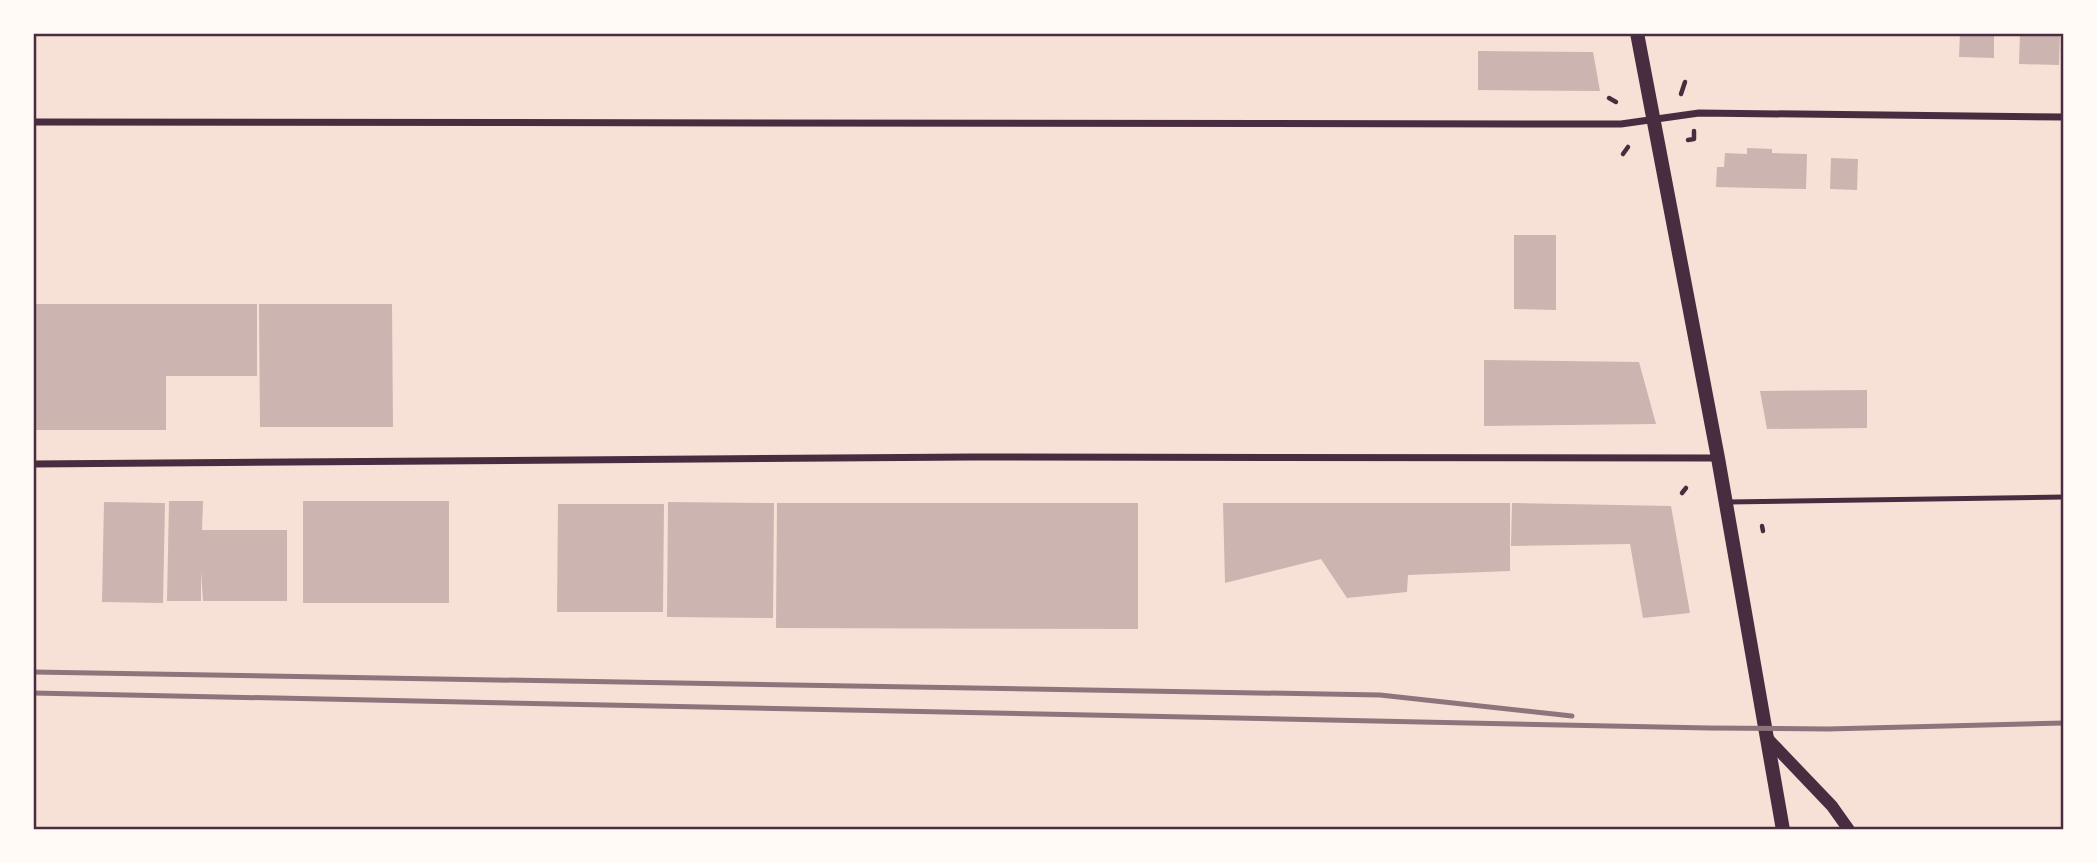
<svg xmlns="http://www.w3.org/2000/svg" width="2097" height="863" viewBox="0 0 2097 863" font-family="Literata,serif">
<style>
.building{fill:#ccb4b1}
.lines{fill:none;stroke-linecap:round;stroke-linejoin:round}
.path{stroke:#4a2c40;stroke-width:4.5}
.service{stroke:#4a2c40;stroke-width:5}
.minor{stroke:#4a2c40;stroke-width:7}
.tertiary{stroke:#4a2c40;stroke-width:12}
.secondary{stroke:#4a2c40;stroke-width:14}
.rail{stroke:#8f747c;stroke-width:5}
.neatline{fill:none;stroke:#4a2c40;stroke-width:2.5}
</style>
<rect width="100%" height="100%" fill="#f7e1d7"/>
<!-- building -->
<g class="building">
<polygon points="1960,33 1994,33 1994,58 1959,57"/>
<polygon points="2020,33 2060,33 2059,65 2019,64"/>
<polygon points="1478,51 1593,52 1600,91 1478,90"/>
<polygon points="1747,148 1772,149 1772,153 1807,154 1806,189 1716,187 1717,167 1724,167 1725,153 1747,154"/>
<polygon points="1831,158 1858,159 1857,190 1830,189"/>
<polygon points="1514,235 1556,235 1556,310 1514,309"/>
<polygon points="33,304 257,304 257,376 166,376 166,430 33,430"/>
<polygon points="259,304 392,304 393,427 260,427"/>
<polygon points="1484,360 1639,362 1656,424 1484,426"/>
<polygon points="1867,390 1867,428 1767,429 1760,391"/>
<polygon points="169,501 203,501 202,530 287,530 287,601 203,601 201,571 201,601 167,601"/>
<rect x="303" y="501" width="146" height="102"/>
<polygon points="104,502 165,503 163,603 102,602"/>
<polygon points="668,502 774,503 773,618 667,617"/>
<polygon points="777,503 1138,503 1138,629 776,628"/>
<polygon points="1223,503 1510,503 1510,571 1408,575 1407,592 1347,598 1321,559 1225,583"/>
<polygon points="1512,503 1671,506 1690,613 1643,618 1630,544 1511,546"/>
<polygon points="558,504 664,504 663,612 557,612"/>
</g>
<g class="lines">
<!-- path -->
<g class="path">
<polyline points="1681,94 1685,82"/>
<polyline points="1609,98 1616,102"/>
<polyline points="1688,140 1694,139 1694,131"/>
<polyline points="1623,154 1628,147"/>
<polyline points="1682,493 1686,488"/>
<polyline points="1762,526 1763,531"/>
</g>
<!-- service -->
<polyline class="service" points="1728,502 2064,497"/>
<!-- minor -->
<g class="minor">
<polyline points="33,122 1621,124 1699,113 2064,117"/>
<polyline points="33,464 972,457 1718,458"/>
</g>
<!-- tertiary -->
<polyline class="tertiary" points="1767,738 1832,806 1849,830"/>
<!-- secondary -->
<polyline class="secondary" points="1637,33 1718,458 1783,830"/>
<!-- rail -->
<g class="rail">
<polyline points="33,672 1380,695 1572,716"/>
<polyline points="33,693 1709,728 1828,729 2064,723"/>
</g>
</g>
<!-- border -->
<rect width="2097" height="863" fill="none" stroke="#fffaf5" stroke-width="70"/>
<rect x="35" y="35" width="2027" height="793" class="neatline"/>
</svg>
